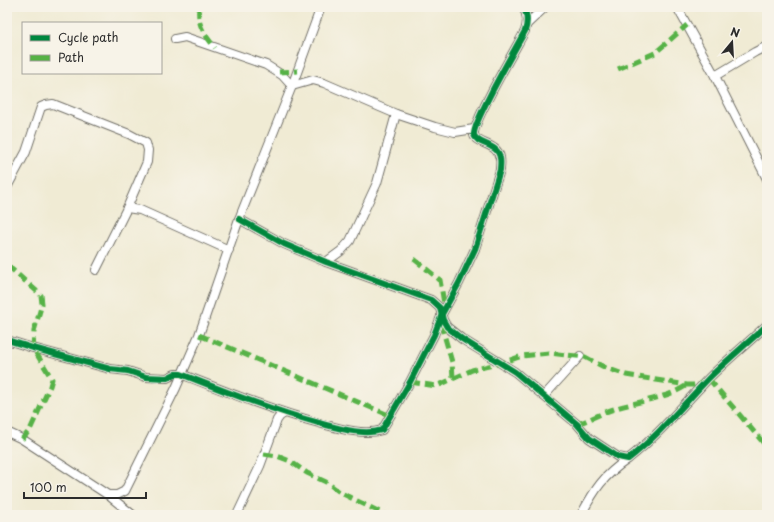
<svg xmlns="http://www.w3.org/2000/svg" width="774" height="522" viewBox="0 0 774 522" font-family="'Playpen Sans',sans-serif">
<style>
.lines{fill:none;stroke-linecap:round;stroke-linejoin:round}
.street-casing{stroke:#706e66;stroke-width:10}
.street{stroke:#fff;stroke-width:8}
.quiet{stroke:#56b246;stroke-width:5;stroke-dasharray:10 5;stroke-linecap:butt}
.cycleway-casing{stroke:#f7f3e8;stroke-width:8}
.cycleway{stroke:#00873e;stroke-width:6}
</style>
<rect width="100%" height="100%" fill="#f7f3e8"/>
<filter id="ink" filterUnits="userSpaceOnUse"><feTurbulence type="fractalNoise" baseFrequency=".025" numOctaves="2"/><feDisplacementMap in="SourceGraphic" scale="8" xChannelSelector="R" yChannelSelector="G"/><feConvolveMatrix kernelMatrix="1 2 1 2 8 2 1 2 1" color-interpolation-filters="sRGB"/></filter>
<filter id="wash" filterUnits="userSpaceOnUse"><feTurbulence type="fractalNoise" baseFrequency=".012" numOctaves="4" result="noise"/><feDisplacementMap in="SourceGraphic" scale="16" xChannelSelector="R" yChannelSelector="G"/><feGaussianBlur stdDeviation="0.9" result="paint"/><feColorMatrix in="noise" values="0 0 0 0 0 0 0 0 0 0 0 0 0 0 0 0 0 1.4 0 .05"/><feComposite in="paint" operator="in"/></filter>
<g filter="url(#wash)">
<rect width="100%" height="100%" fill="#f0ebd4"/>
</g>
<g filter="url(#ink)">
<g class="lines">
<defs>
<g id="street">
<polyline points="677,7 715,76 767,179"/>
<polyline points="527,24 545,7"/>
<polyline points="175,39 185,37 266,65 282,75 292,86 313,80 324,83 396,114 435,127 455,132 474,129"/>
<polyline points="715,76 755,52 767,46"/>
<polyline points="7,187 26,152 41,107 46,105 53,104 129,134 146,143 148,150 147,162 127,208 96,270"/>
<polyline points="127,208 140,210 229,250"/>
<path d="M239 219 284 244 326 262 431 300 440 308 443 320 447 327 462 339 515 372 577 424 589 438 618 457 628 459C658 436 682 406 708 379 727 360 748 343 767 325"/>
<polyline points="326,262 341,251 350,241 377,183 396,114"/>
<path d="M7 340 33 348 110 369 128 371 146 377 167 378 175 374H181C227 392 272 410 319 423 338 428 363 436 382 430L410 382 434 335 442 314 459 283 475 249 500 170C500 166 501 162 500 158 498 143 477 145 474 135 472 123 517 46 525 31 528 22 528 15 523 7"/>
<polyline points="544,396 580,356"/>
<polyline points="7,432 22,439 108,495 133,515"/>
<polyline points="108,495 117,495 125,491 176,388 199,335 239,219 292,86 321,7"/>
<polyline points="237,515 260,466 277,420 280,416 285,413"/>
<path d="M581 515C595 489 603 476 628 459"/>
</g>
</defs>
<!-- street casing -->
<use href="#street" class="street-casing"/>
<!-- street -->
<use href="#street" class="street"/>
<!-- quiet -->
<g class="quiet">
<path d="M199 7C197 26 204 33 215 48"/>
<polyline points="618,69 655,53 687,25"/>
<polyline points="279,72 298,71"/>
<polyline points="414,259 440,280 445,309"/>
<polyline points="7,265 41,295 42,304 34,331 33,348 52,379 50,386 30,430 22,439"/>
<polyline points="443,323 443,331 452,362 453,378"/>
<polyline points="199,335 391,416"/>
<polyline points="709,379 767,447"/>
<polyline points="410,382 437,386 472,370 501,363 522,356 549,353 585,357 606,368 626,375 687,385 694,385 702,383"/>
<path d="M577 424C590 420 601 413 614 409 637 401 667 399 687 385"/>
<polyline points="264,454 277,456 290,461 307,473 326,482 341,493 386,515"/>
</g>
<defs>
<g id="cycleway">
<path d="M239 219 284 244 326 262 431 300 440 308 443 320 447 327 462 339 515 372 577 424 589 438 618 457 628 459C658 436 682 406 708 379 727 360 748 343 767 325"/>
<path d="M7 340 33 348 110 369 128 371 146 377 167 378 175 374H181C227 392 272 410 319 423 338 428 363 436 382 430L410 382 434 335 442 314 459 283 475 249 500 170C500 166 501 162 500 158 498 143 477 145 474 135 472 123 517 46 525 31 528 22 528 15 523 7"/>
</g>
</defs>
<!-- cycleway casing -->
<use href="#cycleway" class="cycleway-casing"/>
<!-- cycleway -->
<use href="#cycleway" class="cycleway"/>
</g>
</g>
<!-- margin -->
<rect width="774" height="522" fill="none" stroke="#f7f3e8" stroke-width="24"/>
<!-- legend -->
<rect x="22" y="22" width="140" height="52" fill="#f7f3e8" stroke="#a5a39c"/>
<rect x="30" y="35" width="20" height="6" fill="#00873e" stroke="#a5a39c"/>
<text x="58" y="42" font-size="12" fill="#2b2b2b">Cycle path</text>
<rect x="30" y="55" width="20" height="6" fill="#56b246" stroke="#a5a39c"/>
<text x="58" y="62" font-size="12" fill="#2b2b2b">Path</text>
<!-- north arrow -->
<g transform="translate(732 42) rotate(18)" stroke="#f7f3e8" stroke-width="3" paint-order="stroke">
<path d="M0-3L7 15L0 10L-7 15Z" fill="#2b2b2b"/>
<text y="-6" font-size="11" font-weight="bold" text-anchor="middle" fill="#2b2b2b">N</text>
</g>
<!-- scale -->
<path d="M24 492v6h122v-6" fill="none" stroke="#2b2b2b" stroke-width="2"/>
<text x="30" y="492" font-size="12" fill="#2b2b2b" stroke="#f7f3e8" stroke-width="3" paint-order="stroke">100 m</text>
</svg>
